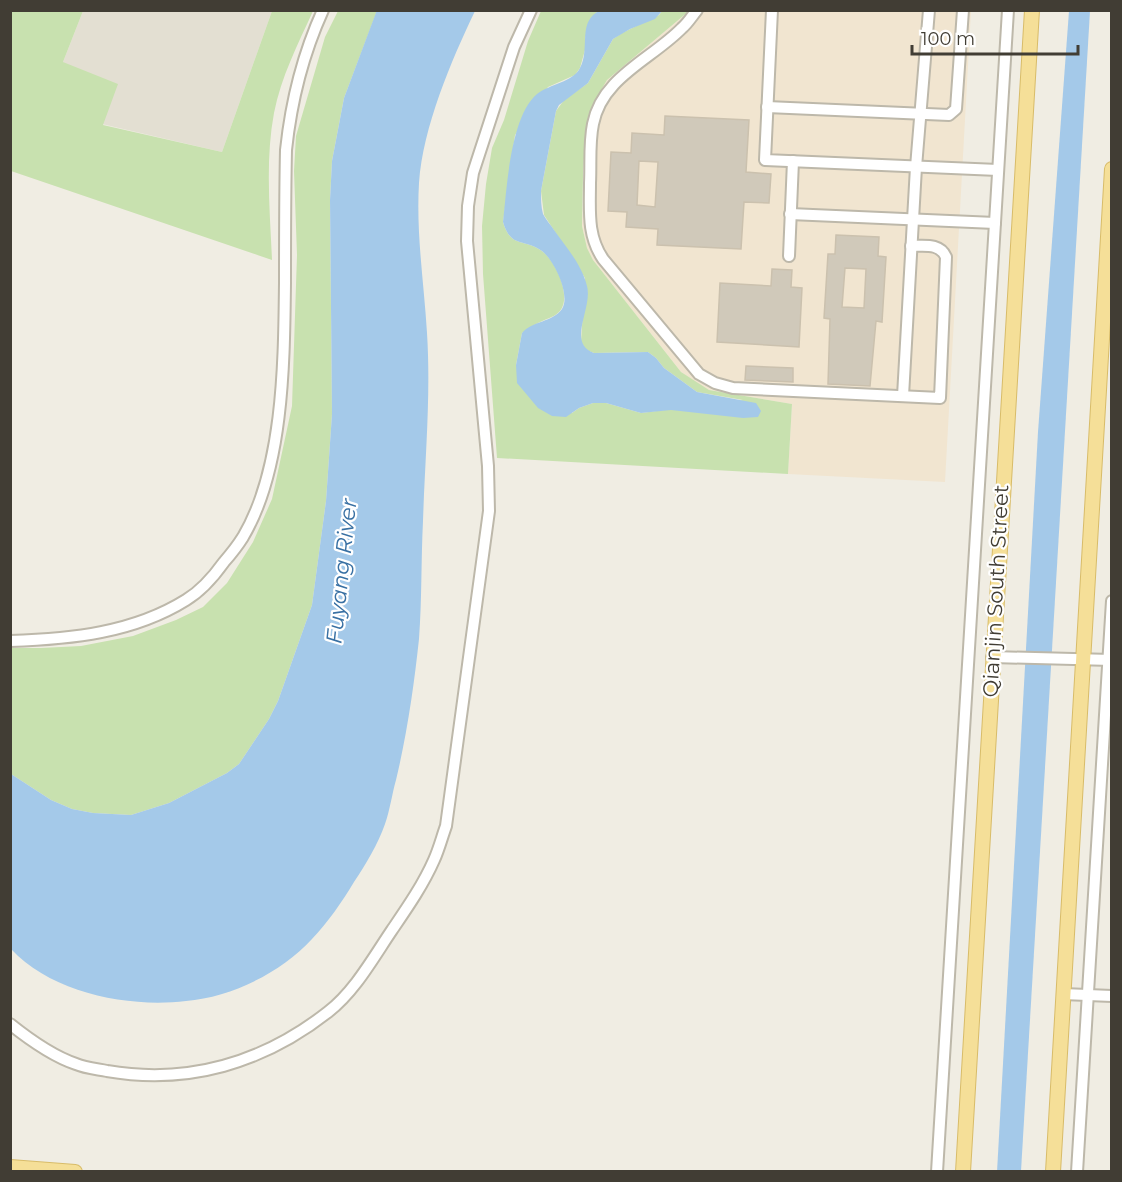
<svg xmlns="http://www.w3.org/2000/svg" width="1122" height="1182" viewBox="0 0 1122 1182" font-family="Montserrat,sans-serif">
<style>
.residential{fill:#e3dfd2}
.commercial{fill:#f1e5d0}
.green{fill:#c8e1af}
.water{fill:#a4c9e9}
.building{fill:#d0c9ba;stroke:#cbc1ae;stroke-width:1.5;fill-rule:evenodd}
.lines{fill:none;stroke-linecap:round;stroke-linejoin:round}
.minor-casing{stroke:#bdb8aa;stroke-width:14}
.major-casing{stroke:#d8bc69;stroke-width:16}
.minor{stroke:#fff;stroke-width:10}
.major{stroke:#f5df98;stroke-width:14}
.labels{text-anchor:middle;stroke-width:4.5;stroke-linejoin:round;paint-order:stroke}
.street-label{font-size:21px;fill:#413d34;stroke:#fff}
.water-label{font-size:22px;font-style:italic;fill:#3870a3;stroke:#fff}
</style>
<rect width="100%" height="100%" fill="#f0ede3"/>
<!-- residential -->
<polygon class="residential" points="83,11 272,11 222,152 102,124 63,62"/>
<!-- commercial -->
<polygon class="commercial" points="689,11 971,11 945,482 788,474 792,404 709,390 694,382 681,372 593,260 587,248 582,226 586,130 597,95 607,80"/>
<!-- green -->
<g class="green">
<path d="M11 10 83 11 63 62 118 84 103 125 222 152 272 11H313C298 44 281 77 274 113 265 161 270 212 272 260L11 171Z"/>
<polygon points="338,11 377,11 344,98 332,161 330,200 332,414 326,501 312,605 278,701 269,719 239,764 227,773 169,803 131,815 93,813 72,809 51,800 11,774 10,648 41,648 81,646 133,636 176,620 203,607 227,583 253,542 272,499 292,406 297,255 294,171 296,136 325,37"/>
<path d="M541 11H601L597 12 585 38V50L580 68 575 75 548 87 515 135 503 222C511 249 524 238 542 251 556 261 573 298 559 312 553 318 545 319 538 323 533 325 528 330 522 333L516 365 572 413 579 408 593 403H606L641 413 743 400 697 392 664 368 656 358 648 352 594 353 586 350 581 342 585 278 544 215 541 191 556 111 564 100 588 83 613 39 622 33 659 15 662 11H689L607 80C579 123 584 176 582 226L587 248 593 260 681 372 709 390 792 404 788 474 497 458 483 274 482 226 486 184 492 148 504 120 528 41Z"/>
</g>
<!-- water -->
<g class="water">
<path d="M377 10 475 11C451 61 423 127 419 183 416 234 424 283 427 333 431 395 425 459 423 521 421 560 422 600 419 639 414 686 407 734 396 780 392 794 390 810 385 824 378 844 366 864 354 882 342 902 328 922 312 939 281 973 231 997 186 1001 128 1008 52 993 11 949V774L51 800 72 809 93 813 131 815 169 803 227 773 239 764 269 719 278 701 312 605 326 501 332 414 330 200 332 161 344 98Z"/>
<path d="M601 10 662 11 655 19 630 29 613 39 588 83 559 105 556 111 541 191C541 199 541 207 543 214 546 220 551 225 554 230 566 247 582 265 587 286 593 308 566 343 594 353L648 352 656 358 664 368 697 392 756 403 761 411 758 417 743 418 671 410 641 413 606 403H593L579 408 566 417 552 416 538 408 517 383 516 365 522 333C532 321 553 322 562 309 571 295 554 260 542 251 524 238 511 249 503 222 507 188 510 117 537 94 550 84 573 82 580 68 591 48 576 21 601 10Z"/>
<polygon points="1069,11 1090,11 1021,1171 997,1172 1038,432"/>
</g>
<!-- building -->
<g class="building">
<path d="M665 116 749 120 746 172 771 174 769 203 744 202 741 249 657 245 658 229 626 227 627 212 608 211 611 152 631 153 632 133 664 135ZM639 161 658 162 655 207 637 205Z"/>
<path d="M836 235 879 237 878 256 886 257 882 322 876 321 870 386 828 384 830 319 824 318 828 254H835ZM845 268 866 269 864 308 842 307Z"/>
<polygon points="772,269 792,270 791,287 802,288 799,347 717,342 720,283 771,286"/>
<polygon points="746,366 793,368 793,382 745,380"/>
</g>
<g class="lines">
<defs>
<g id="minor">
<path d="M697 10C692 16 688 23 682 28 652 59 602 77 593 124 589 143 591 164 590 183 590 211 587 235 603 259L699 374 715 383 733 388 940 398 946 257C940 243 925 246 911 246"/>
<polyline points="772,10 765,160 998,170"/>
<polyline points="767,107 949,115 956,109 963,10"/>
<polyline points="790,214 995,223"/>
<polyline points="789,256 793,161"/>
<polyline points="903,396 916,167 929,10"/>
<path d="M10 641C71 639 133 633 186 600 201 591 214 576 224 562 231 554 238 545 243 537 284 468 284 361 285 283 285 239 285 194 286 150 291 103 303 54 323 10"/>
<polyline points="992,657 1112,660"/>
<polyline points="1063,994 1112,996"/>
<path d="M10 1024C30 1040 52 1056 76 1064 85 1068 97 1069 107 1071 188 1085 263 1063 328 1012 355 991 373 958 392 930 407 908 423 885 434 860 439 849 442 837 446 826L489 511 488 466 467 241 468 206 473 173 514 47 531 10"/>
<polyline points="937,1172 1008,10"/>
<polyline points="1077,1172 1112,601"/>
</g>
<g id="major">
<polyline points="10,1167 75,1172"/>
<polyline points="963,1172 1032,10"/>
<polyline points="1053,1172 1112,169"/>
</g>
</defs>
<!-- minor casing -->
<use href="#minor" class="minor-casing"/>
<!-- major casing -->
<use href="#major" class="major-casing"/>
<!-- minor -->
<use href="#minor" class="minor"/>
<!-- major -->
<use href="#major" class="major"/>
</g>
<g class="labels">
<!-- street labels -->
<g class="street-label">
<text transform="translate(996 591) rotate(-87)" y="7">Qianjin South Street</text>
</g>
<!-- water labels -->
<g class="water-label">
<text transform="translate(341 571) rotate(-84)" y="8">Fuyang River</text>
</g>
</g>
<!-- border -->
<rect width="1122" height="1182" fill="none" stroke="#413d34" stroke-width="24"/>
<!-- scale -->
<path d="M912 45v9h166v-9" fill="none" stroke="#413d34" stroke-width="3"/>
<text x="921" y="45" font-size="18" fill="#413d34" stroke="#ffffff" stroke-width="4.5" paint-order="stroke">100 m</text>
</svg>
